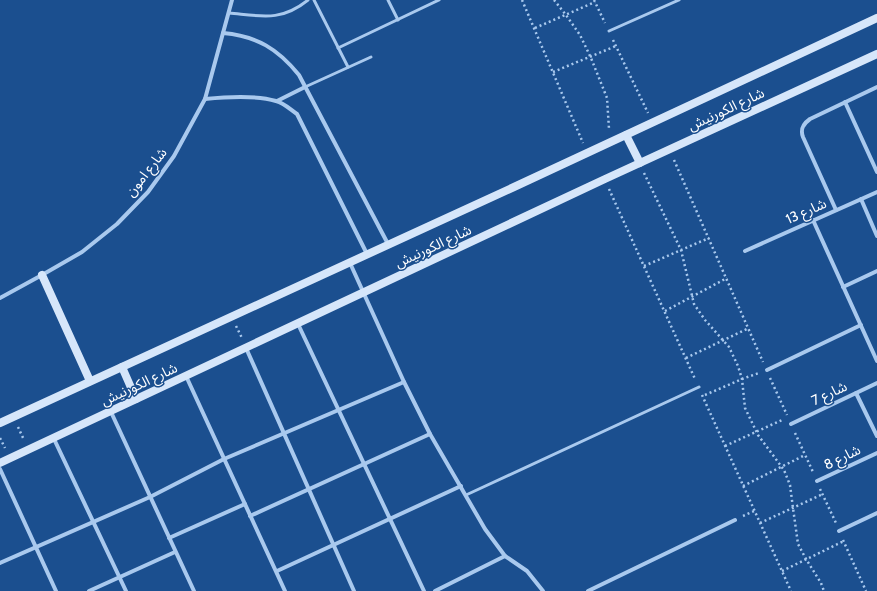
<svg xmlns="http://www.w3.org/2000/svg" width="877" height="591" viewBox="0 0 877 591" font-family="Cabin,'Noto Sans Arabic',sans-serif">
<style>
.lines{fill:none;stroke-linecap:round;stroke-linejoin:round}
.path{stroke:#a9c9ee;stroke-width:2.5;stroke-dasharray:2 3;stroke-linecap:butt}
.lane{stroke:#a9c9ee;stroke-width:3}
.street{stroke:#a9c9ee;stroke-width:4}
.secondary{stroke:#d6e6fa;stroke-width:8}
.labels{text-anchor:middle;stroke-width:3;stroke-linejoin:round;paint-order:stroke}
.street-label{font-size:14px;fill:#fff;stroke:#1b4f8f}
</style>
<rect width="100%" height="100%" fill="#1b4f8f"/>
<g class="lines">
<!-- path -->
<g class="path">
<polyline points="522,0 583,143"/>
<polyline points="554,0 566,15 580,35 591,58 607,98 609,129"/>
<polyline points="594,0 605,23"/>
<polyline points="535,28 595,2"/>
<polyline points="613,40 648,113"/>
<polyline points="553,72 616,46"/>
<polyline points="674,160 763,362"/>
<polyline points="644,173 681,250 694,304 705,320 729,347 738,366 742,379 745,408 758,435 784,470 790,485 793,508 798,544 806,559 821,583 824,591"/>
<polyline points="609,189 695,379"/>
<polyline points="644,266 709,238"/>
<polyline points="665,311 727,278"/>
<polyline points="236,326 242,338"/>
<polyline points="686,358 749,328"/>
<polyline points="770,378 787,415"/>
<polyline points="702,395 791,591"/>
<polyline points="705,395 742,379 759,373"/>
<polyline points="18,427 24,440"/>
<polyline points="795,433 813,472"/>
<polyline points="0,438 5,448"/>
<polyline points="725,446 782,420"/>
<polyline points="743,486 803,456"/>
<polyline points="820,489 836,523"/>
<polyline points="743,516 754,511"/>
<polyline points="760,523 823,494"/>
<polyline points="843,540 866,591"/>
<polyline points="782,571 844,541"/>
</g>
<!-- lane -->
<g class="lane">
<polyline points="314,0 348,67"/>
<polyline points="388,0 398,20"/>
<path d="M229 13C261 16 281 22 308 0"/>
<polyline points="609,31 679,0"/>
<polyline points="338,48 439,0"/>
<polyline points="305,87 371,57"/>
<polyline points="466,495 699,387"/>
</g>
<!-- street -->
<g class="street">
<path d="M223 33C257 36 278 49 299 75L388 244"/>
<path d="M205 99C225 97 256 95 276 101 284 103 291 110 297 114L367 254"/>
<polyline points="277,101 305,87"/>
<polyline points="845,102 877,172"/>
<polyline points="861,199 877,236"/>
<path d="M836 210 803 137C800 129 803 124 810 119L877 87"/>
<polyline points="813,220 877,361"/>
<polyline points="745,251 877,192"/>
<polyline points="350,263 404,382 430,434 485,529 505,556 527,571 543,591"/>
<polyline points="843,287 877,271"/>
<polyline points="0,298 42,275 82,252 117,224 148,192 174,156 205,99 232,0"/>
<polyline points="298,324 424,591"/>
<polyline points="246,348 354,591"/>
<polyline points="767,370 861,325"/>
<polyline points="186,376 285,591"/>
<polyline points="856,393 877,436"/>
<polyline points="111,412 194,591"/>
<polyline points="791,424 877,383"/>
<polyline points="54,439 126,591"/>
<polyline points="0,469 56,591"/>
<polyline points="817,481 877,453"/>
<polyline points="250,516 430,434"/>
<polyline points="839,531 877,513"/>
<polyline points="169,538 245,504"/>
<polyline points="0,563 150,497 224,459 404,382"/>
<polyline points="277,571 461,486"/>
<polyline points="89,591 175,552"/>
<polyline points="435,591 505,556"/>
<polyline points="588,591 735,520"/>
</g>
<!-- secondary -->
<g class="secondary">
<polyline points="626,135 640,163"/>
<polyline points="42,275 90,381"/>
<polyline points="122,367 136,399"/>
<polyline points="0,423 514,187 877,18"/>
<polyline points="0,463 605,179 877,54"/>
</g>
</g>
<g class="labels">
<!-- street labels -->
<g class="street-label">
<text transform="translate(726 109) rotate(-25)" y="5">شارع الكورنيش</text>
<text transform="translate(146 172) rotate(-52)" y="5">شارع امون</text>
<text transform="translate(806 211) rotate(-24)" y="5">شارع 13</text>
<text transform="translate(433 246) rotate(-25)" y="5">شارع الكورنيش</text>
<text transform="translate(139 384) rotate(-25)" y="5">شارع الكورنيش</text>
<text transform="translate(829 393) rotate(-25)" y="5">شارع 7</text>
<text transform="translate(842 457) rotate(-26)" y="5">شارع 8</text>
</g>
</g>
</svg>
